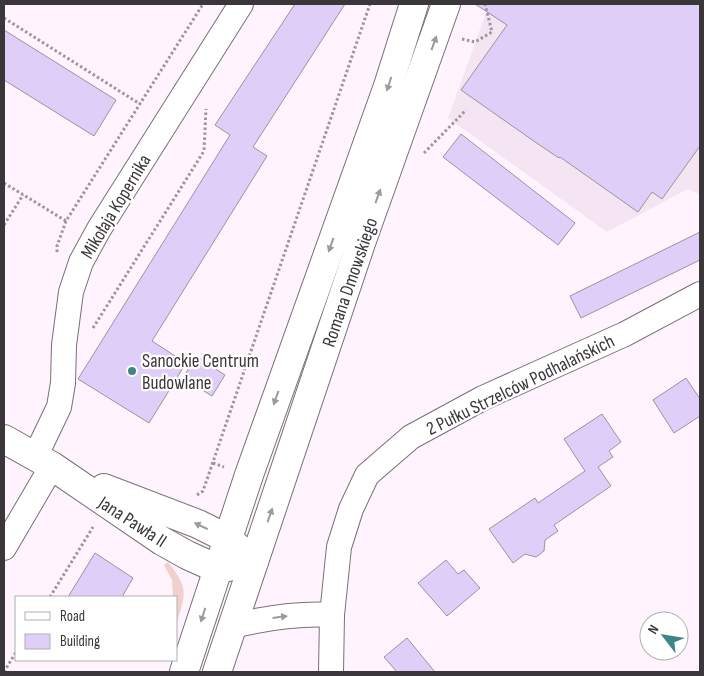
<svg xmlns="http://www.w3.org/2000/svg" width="704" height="676" viewBox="0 0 704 676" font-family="'Sofia Sans Condensed',sans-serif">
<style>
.built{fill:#f5e5f3}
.green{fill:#f0cfcd}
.building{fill:#dfcff8;stroke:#97949e}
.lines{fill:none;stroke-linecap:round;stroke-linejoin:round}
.minor-casing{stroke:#787077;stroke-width:26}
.tertiary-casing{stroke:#787077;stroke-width:30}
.secondary-casing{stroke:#787077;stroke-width:30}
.path{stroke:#9d969c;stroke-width:3;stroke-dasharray:2.5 2.5;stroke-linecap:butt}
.minor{stroke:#fff;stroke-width:24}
.tertiary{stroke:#fff;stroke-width:28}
.secondary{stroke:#fff;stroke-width:28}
.oneway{fill:#9c9a9c}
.poi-dot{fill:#3e8686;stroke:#fff;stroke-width:2}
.labels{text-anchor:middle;stroke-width:4.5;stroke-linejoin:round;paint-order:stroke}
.street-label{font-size:19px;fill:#3a3639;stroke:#fff}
.poi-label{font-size:19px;fill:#3a3639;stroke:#fff;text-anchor:start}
</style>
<rect width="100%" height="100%" fill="#fff4fd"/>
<!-- built -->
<polygon class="built" points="489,4 700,4 700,195 688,189 607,232 448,118"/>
<!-- green -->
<path class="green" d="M168 562C189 589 186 593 176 625V597H173L172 580 164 565Z"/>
<!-- building -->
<g class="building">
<polygon points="295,4 345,4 253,147 267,156 152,341 186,363 149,423 78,379 230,135 215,125"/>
<polygon points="475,4 700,4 700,146 662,199 652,192 638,212 560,157 559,158 538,144 461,90 507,25"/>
<polygon points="4,30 116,100 94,136 4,80"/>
<polygon points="461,134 575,223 558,245 443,157"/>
<polygon points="700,232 700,260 581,318 570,296"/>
<polygon points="196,356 225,375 212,396 183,378"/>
<polygon points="686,378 700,399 700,416 674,433 653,400"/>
<polygon points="602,414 621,442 609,451 613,457 598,467 611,486 554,525 558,531 545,540 544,551 536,557 525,554 513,563 489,529 535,498 538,503 585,471 564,439"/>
<polygon points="95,553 133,578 122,597 68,597"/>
<polygon points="446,560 458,574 464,570 480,588 447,616 418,583"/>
<polygon points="407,638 435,672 397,672 384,657"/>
</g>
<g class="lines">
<defs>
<g id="minor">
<polyline points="35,457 59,407 63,383 64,345 71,292 81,262 99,229 241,4"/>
<polyline points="4,548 52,466"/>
<path d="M232 626C266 618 298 613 332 615"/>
<polyline points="331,672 332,615 339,547 351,509 367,475 411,437 483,398 625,334 700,294"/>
</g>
<g id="tertiary">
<polyline points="4,439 52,466 162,541 187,555 218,569 254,562"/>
<polyline points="104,488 198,524 228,539 245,554"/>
</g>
<g id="secondary">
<polyline points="184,672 249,475 388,86 414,4"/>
<polyline points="217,672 361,243 446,4"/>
</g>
</defs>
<!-- minor casing -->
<use href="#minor" class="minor-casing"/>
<!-- tertiary casing -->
<use href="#tertiary" class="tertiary-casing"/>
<!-- secondary casing -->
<use href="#secondary" class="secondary-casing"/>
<!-- path -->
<g class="path">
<polyline points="4,18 140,104"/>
<polyline points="462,39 475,42 492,32 485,4"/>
<polyline points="424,153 466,110"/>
<polyline points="4,183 66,221 203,4"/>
<polyline points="4,225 23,195"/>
<polyline points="57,252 57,246 66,221"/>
<polyline points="93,328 204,151 206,109"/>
<polyline points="213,463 224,467"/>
<polyline points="197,495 203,491 370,4"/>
<polyline points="50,597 93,527"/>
<polyline points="4,672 16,652"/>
</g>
<!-- minor -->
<use href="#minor" class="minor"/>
<!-- tertiary -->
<use href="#tertiary" class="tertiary"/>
<!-- secondary -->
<use href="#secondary" class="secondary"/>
</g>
<!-- one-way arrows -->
<defs><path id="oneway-solid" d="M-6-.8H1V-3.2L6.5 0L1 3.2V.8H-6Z" transform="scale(1.25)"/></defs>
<g class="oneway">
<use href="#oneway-solid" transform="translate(434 43) rotate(-70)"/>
<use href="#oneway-solid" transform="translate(389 84) rotate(108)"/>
<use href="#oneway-solid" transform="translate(378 196) rotate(-70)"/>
<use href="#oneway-solid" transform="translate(331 245) rotate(110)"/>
<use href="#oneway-solid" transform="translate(276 398) rotate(110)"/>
<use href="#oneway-solid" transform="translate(270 515) rotate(-71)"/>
<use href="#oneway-solid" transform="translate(201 526) rotate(-155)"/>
<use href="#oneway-solid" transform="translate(203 615) rotate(108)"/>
<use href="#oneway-solid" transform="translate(280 617) rotate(-7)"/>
</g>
<!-- markers -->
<circle class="poi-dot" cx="132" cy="371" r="5"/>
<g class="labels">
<!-- street labels -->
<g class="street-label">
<text transform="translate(115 206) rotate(-59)" y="7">Mikołaja Kopernika</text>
<text transform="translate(349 282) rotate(-71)" y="7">Romana Dmowskiego</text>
<text transform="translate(520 384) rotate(-26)" y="7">2 Pułku Strzelców Podhalańskich</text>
<text transform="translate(133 521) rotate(33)" y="7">Jana Pawła II</text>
</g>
<!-- poi labels -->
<g class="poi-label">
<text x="142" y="367">Sanockie Centrum<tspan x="142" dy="22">Budowlane</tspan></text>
</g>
</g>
<!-- border -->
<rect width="704" height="676" fill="none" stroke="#3a3639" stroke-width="10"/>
<!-- legend -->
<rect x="15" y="596" width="162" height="65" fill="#ffffff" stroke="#b0afb0"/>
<rect x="25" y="612" width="25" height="8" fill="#ffffff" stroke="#b0afb0"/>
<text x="60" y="621" font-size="15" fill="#3a3639">Road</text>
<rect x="25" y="634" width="25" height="15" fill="#dfcff8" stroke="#b0afb0"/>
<text x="60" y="646" font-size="15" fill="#3a3639">Building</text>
<!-- north arrow -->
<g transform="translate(664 636) rotate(301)"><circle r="24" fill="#ffffff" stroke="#b0afb0"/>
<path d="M0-4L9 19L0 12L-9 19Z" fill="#3e8686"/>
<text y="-8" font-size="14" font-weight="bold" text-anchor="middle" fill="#3a3639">N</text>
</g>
</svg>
